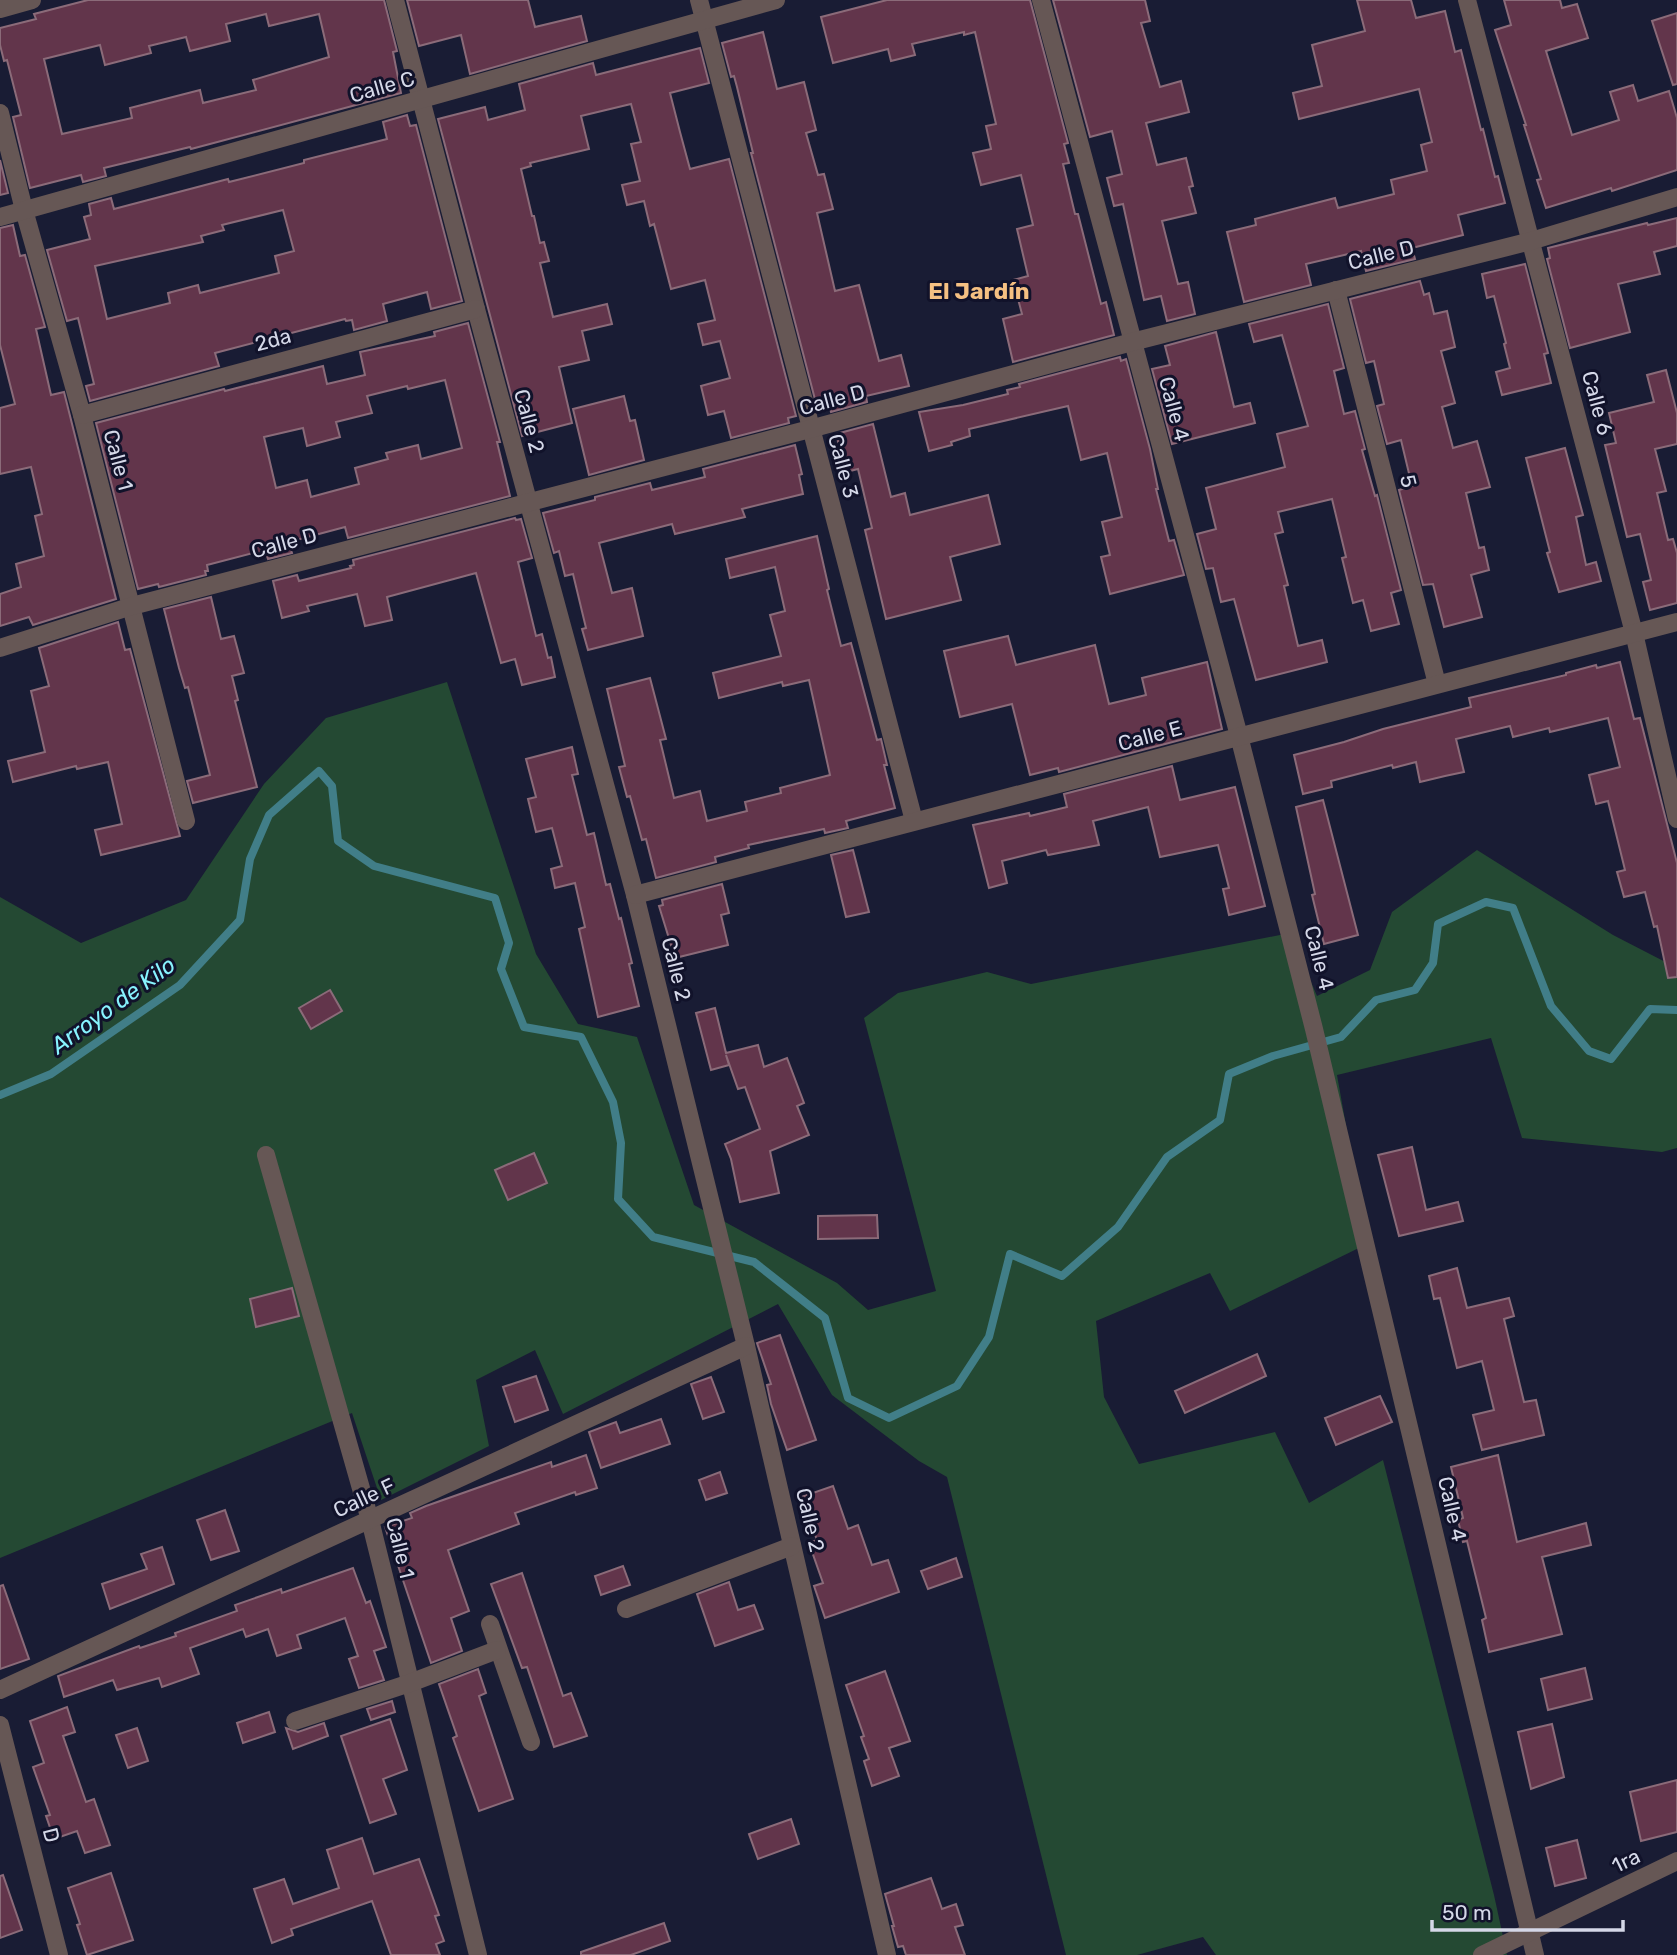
<svg xmlns="http://www.w3.org/2000/svg" width="1677" height="1955" viewBox="0 0 1677 1955" font-family="Rubik,sans-serif">
<style>
.green{fill:#244933}
.lines{fill:none;stroke-linecap:round;stroke-linejoin:round}
.stream{stroke:#417e88;stroke-width:8}
.building{fill:#62354b;stroke:#8b6b79;stroke-width:2;fill-rule:evenodd}
.minor{stroke:#665755;stroke-width:18}
.labels{text-anchor:middle;stroke-width:6;stroke-linejoin:round;paint-order:stroke}
.street-label{font-size:21px;fill:#d5d8e8;stroke:#11122a}
.neighbourhood-label{font-size:23px;font-weight:bold;fill:#f5c082;stroke:#11122a}
.water-label{font-size:23px;font-style:italic;fill:#87f3fe;stroke:#11122a}
</style>
<rect width="100%" height="100%" fill="#191c34"/>
<!-- green -->
<polygon class="green" points="447,682 536,954 578,1024 637,1037 694,1205 837,1283 868,1310 936,1291 864,1018 898,993 987,972 1031,984 1290,933 1317,996 1370,970 1392,912 1477,850 1613,935 1677,968 1677,1148 1662,1152 1522,1138 1491,1038 1337,1075 1367,1244 1230,1311 1210,1273 1096,1321 1104,1397 1139,1464 1275,1432 1309,1503 1383,1460 1494,1895 1507,1955 1216,1955 1203,1937 1137,1955 1066,1955 947,1477 919,1461 832,1395 778,1304 563,1414 535,1350 476,1380 489,1446 381,1500 352,1413 0,1558 0,897 81,943 186,900 264,784 326,718"/>
<g class="lines">
<!-- stream -->
<polyline class="stream" points="0,1095 51,1074 180,985 240,920 250,859 269,815 319,771 332,786 338,841 374,866 495,898 509,943 501,969 524,1027 581,1037 613,1102 621,1143 618,1199 653,1237 754,1262 825,1318 848,1398 889,1418 957,1386 989,1337 1010,1254 1062,1276 1118,1227 1167,1157 1220,1120 1229,1074 1273,1056 1341,1037 1376,1000 1415,990 1433,963 1438,924 1486,902 1513,908 1551,1006 1589,1051 1611,1059 1650,1009 1677,1010"/>
</g>
<!-- building -->
<g class="building">
<path d="M88 0H384L397 51 393 52 401 93 191 149 190 147 104 168 106 176 83 182 81 175 30 188 13 117 21 115 7 60 4 61 0 45V28L36 19 34 14ZM266 14 269 26 319 14 329 57 253 80 256 90 203 103 200 90 130 108 132 118 62 134 44 59 100 45 105 65 151 53 149 46 186 37 190 51 230 41 226 24Z"/>
<polygon points="407,0 528,0 535,27 581,16 587,41 470,74 461,35 419,46"/>
<polygon points="887,0 1030,0 1068,143 1064,144 1069,163 1063,164 1075,214 1078,214 1101,304 1106,302 1114,335 1013,362 1003,319 1022,314 1013,280 1028,276 1017,229 1033,225 1021,175 981,185 973,153 991,149 986,126 996,124 975,32 964,35 964,32 912,44 915,55 891,61 888,49 833,63 821,17"/>
<polygon points="1053,0 1145,0 1150,21 1141,23 1160,87 1181,81 1189,112 1146,123 1157,165 1186,158 1193,186 1189,187 1196,213 1162,221 1178,284 1188,282 1195,314 1167,321 1161,296 1144,300 1123,204 1114,206 1107,178 1122,174 1112,131 1090,137"/>
<polygon points="1357,0 1411,0 1416,18 1445,11 1455,52 1461,50 1481,130 1483,129 1495,177 1498,176 1505,203 1458,215 1463,235 1412,248 1415,259 1366,271 1361,251 1306,264 1311,285 1244,302 1227,232 1256,225 1255,219 1335,198 1338,208 1394,194 1391,180 1427,171 1421,145 1432,142 1419,89 1299,119 1293,93 1322,86 1312,45 1365,31"/>
<polygon points="1504,0 1560,0 1562,8 1577,4 1588,38 1546,51 1572,135 1619,120 1610,92 1633,85 1638,101 1669,91 1677,118 1677,170 1612,191 1611,188 1546,208 1537,180 1541,179 1524,125 1526,125 1495,30 1511,25"/>
<polygon points="1677,13 1677,84 1673,85 1652,21"/>
<polygon points="763,32 777,89 804,82 816,130 806,133 818,175 824,174 833,209 817,213 835,291 859,285 879,361 901,355 909,386 866,396 867,402 831,412 830,408 818,411 751,153 753,153 737,87 734,76 731,77 722,43"/>
<polygon points="700,48 709,83 670,93 680,132 690,169 729,159 796,416 788,418 789,423 731,438 724,411 708,415 701,386 730,378 720,341 703,345 698,324 715,320 705,280 671,289 654,224 650,226 644,201 627,205 622,185 640,181 631,144 641,142 631,104 581,116 589,149 530,163 531,166 521,169 532,216 534,216 540,243 544,242 549,261 540,263 553,317 607,304 612,324 582,331 589,360 559,367 572,423 522,436 438,119 485,107 488,120 525,110 519,84 593,63 596,75"/>
<path d="M407 115 410 126 416 125 462 301 431 309 427 292 383 304 387 321 354 330 352 320 346 321 345 319 215 353 219 366 90 401 86 386 94 384 78 318 67 321 47 250 90 239 84 217 91 215 89 204 111 198 114 209 228 179 229 182 304 163V160L387 139 383 122ZM283 210 294 251 275 256 279 273 200 293 198 285 168 293 170 303 107 319 95 266 203 242 201 236 224 230 222 225Z"/>
<polygon points="0,160 8,193 0,195"/>
<polygon points="1677,218 1677,246 1654,252 1660,274 1618,284 1630,332 1570,348 1547,259 1550,258 1548,248 1647,223 1648,225"/>
<polygon points="13,225 20,256 25,255 45,327 36,329 51,395 64,392 116,599 33,625 29,617 0,626 0,594 21,587 16,564 44,556 35,516 42,514 31,467 0,474 0,408 15,404 0,345 0,228"/>
<polygon points="1525,264 1548,353 1544,354 1551,383 1502,395 1496,372 1510,368 1504,344 1506,343 1494,296 1487,298 1482,274"/>
<polygon points="1420,281 1424,295 1429,293 1434,314 1447,311 1455,347 1441,351 1455,403 1442,407 1453,448 1477,441 1490,487 1466,493 1479,548 1484,547 1489,570 1471,575 1482,617 1444,627 1433,584 1423,585 1399,490 1412,486 1401,440 1387,444 1377,406 1384,404 1374,361 1366,363 1350,299"/>
<polygon points="1328,304 1344,368 1334,371 1344,414 1355,411 1365,449 1362,450 1375,496 1377,495 1401,590 1391,593 1399,624 1371,631 1363,600 1353,603 1342,558 1346,557 1332,499 1278,512 1283,532 1275,534 1288,585 1284,586 1298,646 1322,640 1327,662 1256,680 1234,599 1221,602 1213,568 1206,569 1197,534 1216,529 1206,488 1285,467 1277,434 1308,426 1282,335 1254,342 1249,324"/>
<path d="M468 323 500 442H497L510 496 348 538 345 527 289 542 292 553 268 559 266 553 258 555 257 552 207 565 208 571H205L206 575 159 587 158 584 138 589 96 423 224 389 225 391 323 366 327 384 365 375 360 352 435 336 434 332ZM445 380 462 448 421 459 418 445 386 453 388 459 355 468 359 484 311 497 307 480 276 488 264 437 303 428 307 446 340 437 336 422 372 413 367 396 407 386 408 389Z"/>
<polygon points="1216,332 1234,407 1250,403 1255,423 1172,444 1152,369 1170,365 1165,346"/>
<polygon points="1120,357 1121,361 1126,359 1150,449 1158,489 1156,489 1169,541 1174,540 1184,575 1110,594 1101,557 1110,555 1102,522 1122,517 1107,453 1081,460 1068,406 969,429 970,436 951,442 952,445 929,451 919,412 963,405 1008,394 1007,390 1020,387 1019,384"/>
<polygon points="1666,370 1677,413 1677,444 1655,449 1666,491 1657,493 1668,540 1673,539 1677,553 1677,603 1650,610 1643,582 1651,580 1640,534 1627,537 1605,445 1616,443 1609,413 1654,402 1647,375"/>
<polygon points="624,396 630,421 635,420 644,460 589,475 573,409"/>
<polygon points="873,424 891,497 905,493 910,515 988,495 1000,544 950,557 961,600 886,619 865,530 872,528 858,469 846,472 836,434"/>
<polygon points="795,445 802,474 799,475 803,494 742,509 745,517 675,534 672,524 599,543 612,593 632,588 643,636 588,650 582,629 586,628 573,574 565,576 559,551 554,553 543,513 595,500 595,497 650,483 652,490 705,477 703,469"/>
<polygon points="1565,448 1583,515 1576,517 1586,565 1596,562 1601,581 1559,592 1547,553 1550,552 1526,458"/>
<polygon points="515,518 516,520 521,519 532,558 518,562 536,636 542,634 548,658 551,657 555,677 522,685 515,659 501,663 476,573 387,597 392,620 365,626 357,594 307,606 309,611 282,618 273,581 297,575 299,581 351,568 350,566 354,565 353,560"/>
<polygon points="817,536 829,589 827,590 841,646 851,643 877,740 881,739 887,765 884,765 895,808 846,821 848,828 825,833 824,829 748,845 749,848 715,857 716,862 656,878 646,839 642,840 630,796 627,797 619,767 625,766 607,689 650,678 666,739 660,740 674,798 700,791 707,821 747,811 745,802 781,793 780,788 830,775 809,680 783,686 782,682 719,698 713,673 781,656 770,615 785,611 775,567 730,578 726,559"/>
<polygon points="211,597 221,639 234,636 244,673 232,676 238,700 235,701 257,787 193,803 187,781 210,775 188,687 185,688 179,668 164,609"/>
<polygon points="118,622 125,650 130,649 180,836 101,855 95,830 122,824 108,762 77,769 76,766 13,782 8,761 45,752 31,691 49,686 39,648"/>
<polygon points="1008,636 1016,665 1095,645 1109,704 1146,695 1142,678 1207,662 1222,729 1059,772 1058,768 1030,775 1012,704 960,717 944,651"/>
<polygon points="1620,662 1634,719 1640,718 1677,863 1677,977 1668,978 1657,926 1654,927 1645,892 1624,897 1617,872 1625,870 1608,801 1596,804 1589,775 1620,767 1608,718 1550,732 1549,728 1513,737 1510,726 1456,739 1464,772 1445,776 1420,782 1416,762 1393,768 1392,765 1331,781 1332,787 1303,794 1294,755 1344,742 1383,729 1471,707 1469,698 1566,675 1566,673 1596,665 1597,668"/>
<polygon points="572,747 578,774 572,775 587,835 594,833 606,885 610,884 619,919 621,918 632,963 629,964 639,1006 598,1017 579,929 585,927 575,883 555,888 551,869 562,866 552,828 536,832 528,799 536,797 526,759"/>
<polygon points="1172,766 1180,800 1235,787 1265,906 1229,915 1223,889 1229,888 1218,845 1160,857 1148,807 1093,821 1099,845 1048,855 1046,850 1002,861 1007,883 989,888 973,825 1029,813 1030,816 1067,807 1064,794"/>
<polygon points="1323,800 1358,935 1324,944 1312,895 1315,894 1296,807"/>
<polygon points="853,850 869,912 846,917 831,855"/>
<polygon points="722,884 729,913 721,915 728,945 675,958 659,906 663,905 662,900"/>
<polygon points="330,990 342,1011 311,1029 299,1008"/>
<polygon points="715,1008 726,1053 758,1045 764,1067 787,1058 804,1103 797,1106 809,1135 770,1151 779,1193 740,1202 731,1159 725,1144 760,1129 745,1087 738,1089 726,1055 729,1065 711,1070 696,1013"/>
<polygon points="1412,1147 1426,1210 1458,1202 1463,1221 1399,1236 1378,1155"/>
<polygon points="534,1153 547,1183 508,1200 495,1170"/>
<polygon points="877,1215 878,1238 818,1239 818,1216"/>
<polygon points="1457,1268 1467,1308 1509,1298 1514,1316 1504,1319 1524,1402 1536,1400 1544,1435 1482,1450 1473,1415 1494,1410 1482,1361 1457,1368 1440,1298 1434,1299 1429,1276"/>
<polygon points="292,1288 299,1316 256,1327 250,1299"/>
<polygon points="780,1335 816,1440 787,1450 771,1404 767,1385 771,1384 757,1343"/>
<polygon points="1257,1354 1266,1376 1185,1413 1175,1391"/>
<polygon points="536,1376 548,1410 515,1422 503,1387"/>
<polygon points="711,1377 724,1412 703,1419 691,1384"/>
<polygon points="1380,1396 1392,1422 1336,1445 1325,1418"/>
<polygon points="661,1419 670,1444 601,1468 589,1432 616,1422 620,1433"/>
<polygon points="586,1455 597,1488 576,1495 575,1492 515,1513 519,1524 448,1550 469,1611 451,1618 462,1651 431,1663 385,1527 412,1518 410,1513 426,1506 551,1462 552,1467"/>
<polygon points="1498,1455 1517,1542 1586,1523 1591,1545 1542,1557 1562,1634 1489,1652 1482,1620 1486,1618 1467,1541 1463,1542 1458,1520 1463,1518 1451,1467"/>
<polygon points="720,1472 727,1493 706,1500 699,1480"/>
<polygon points="833,1486 848,1529 858,1525 872,1565 888,1560 899,1592 825,1618 814,1586 823,1583 809,1543 817,1540 801,1497"/>
<polygon points="225,1510 239,1551 211,1560 197,1520"/>
<polygon points="162,1547 174,1584 110,1609 102,1584 147,1569 141,1554"/>
<polygon points="956,1558 962,1577 928,1589 921,1571"/>
<polygon points="623,1566 630,1585 601,1595 595,1576"/>
<polygon points="353,1568 366,1603 370,1601 386,1647 374,1651 384,1680 359,1688 349,1659 358,1656 345,1618 297,1635 301,1648 277,1656 268,1629 246,1637 243,1629 190,1648 199,1674 162,1687 159,1678 117,1690 113,1680 64,1697 58,1676 139,1646 140,1648 176,1636 175,1633 237,1611 235,1605 281,1589 282,1593"/>
<polygon points="522,1573 563,1696 571,1693 587,1736 554,1747 527,1667 522,1668 491,1584"/>
<polygon points="729,1582 738,1610 754,1605 763,1629 715,1646 697,1594"/>
<polygon points="3,1585 29,1659 0,1669 0,1586"/>
<polygon points="1585,1668 1592,1699 1548,1710 1541,1679"/>
<polygon points="478,1669 486,1693 479,1696 513,1799 479,1811 453,1738 457,1736 439,1684"/>
<polygon points="885,1671 910,1741 889,1748 899,1776 872,1786 864,1761 869,1759 861,1737 864,1736 846,1685"/>
<polygon points="392,1701 395,1712 371,1720 367,1709"/>
<polygon points="67,1707 75,1732 63,1736 86,1802 94,1799 110,1845 85,1853 77,1831 54,1839 46,1816 50,1815 33,1767 44,1763 30,1721"/>
<polygon points="269,1712 275,1732 243,1743 237,1723"/>
<polygon points="390,1719 407,1770 383,1779 396,1814 370,1823 341,1736"/>
<polygon points="324,1723 328,1736 293,1749 286,1728 298,1732"/>
<polygon points="1552,1724 1564,1777 1531,1789 1518,1732"/>
<polygon points="137,1728 148,1761 128,1768 116,1735"/>
<polygon points="1677,1780 1677,1832 1641,1841 1630,1792"/>
<polygon points="791,1819 799,1844 758,1859 749,1834"/>
<polygon points="362,1838 374,1874 419,1859 439,1915 435,1916 444,1941 436,1944 440,1955 391,1955 372,1901 291,1929 293,1935 272,1943 254,1889 284,1879 293,1904 339,1888 327,1850"/>
<polygon points="1577,1840 1586,1878 1555,1886 1546,1848"/>
<polygon points="111,1873 133,1940 87,1955 77,1925 80,1924 68,1888"/>
<polygon points="3,1875 22,1930 0,1938 0,1876"/>
<polygon points="931,1878 942,1909 956,1904 963,1925 955,1927 965,1955 906,1955 903,1946 898,1947 892,1926 894,1926 885,1894"/>
<polygon points="664,1923 670,1941 631,1955 581,1955 581,1952"/>
</g>
<g class="lines">
<!-- minor -->
<g class="minor">
<polyline points="395,0 476,309 635,895 746,1346 887,1955"/>
<polyline points="699,0 914,821"/>
<polyline points="1041,0 1239,736 1314,1029 1535,1955"/>
<polyline points="1467,0 1634,633 1677,819"/>
<polyline points="0,9 32,0"/>
<polyline points="0,113 24,210 82,415 186,821"/>
<polyline points="0,217 776,0"/>
<polyline points="1336,290 1437,684"/>
<polyline points="82,415 476,309"/>
<polyline points="0,648 132,606 810,429 1132,342 1531,241 1677,197"/>
<polyline points="635,895 1677,622"/>
<polyline points="266,1155 370,1520 478,1955"/>
<polyline points="626,1609 792,1546"/>
<polyline points="490,1624 531,1742"/>
<polyline points="0,1690 746,1346"/>
<polyline points="295,1721 410,1683 497,1650"/>
<polyline points="0,1725 59,1955"/>
<polyline points="1482,1955 1677,1861"/>
</g>
</g>
<g class="labels">
<!-- street labels -->
<g class="street-label">
<text transform="translate(382 87) rotate(-16)" y="7">Calle C</text>
<text transform="translate(1381 255) rotate(-14)" y="7">Calle D</text>
<text transform="translate(273 340) rotate(-15)" y="7">2da</text>
<text transform="translate(832 400) rotate(-15)" y="7">Calle D</text>
<text transform="translate(1597 403) rotate(75)" y="7">Calle 6</text>
<text transform="translate(1174 409) rotate(75)" y="7">Calle 4</text>
<text transform="translate(529 421) rotate(75)" y="7">Calle 2</text>
<text transform="translate(118 460) rotate(75)" y="7">Calle 1</text>
<text transform="translate(843 466) rotate(75)" y="7">Calle 3</text>
<text transform="translate(1408 481) rotate(76)" y="7">5</text>
<text transform="translate(284 543) rotate(-15)" y="7">Calle D</text>
<text transform="translate(1150 736) rotate(-15)" y="7">Calle E</text>
<text transform="translate(1319 958) rotate(76)" y="7">Calle 4</text>
<text transform="translate(676 969) rotate(76)" y="7">Calle 2</text>
<text transform="translate(364 1498) rotate(-25)" y="7">Calle F</text>
<text transform="translate(1452 1509) rotate(77)" y="7">Calle 4</text>
<text transform="translate(810 1520) rotate(77)" y="7">Calle 2</text>
<text transform="translate(400 1548) rotate(76)" y="7">Calle 1</text>
<text transform="translate(51 1835) rotate(76)" y="7">D</text>
<text transform="translate(1626 1861) rotate(-26)" y="7">1ra</text>
</g>
<!-- neighbourhood labels -->
<g class="neighbourhood-label">
<text x="979" y="299">El Jardín</text>
</g>
<!-- water labels -->
<g class="water-label">
<text transform="translate(113 1005) rotate(-36)" y="8">Arroyo de Kilo</text>
</g>
</g>
<!-- scale -->
<path d="M1432 1920v10h191v-10" fill="none" stroke="#d5d8e8" stroke-width="3.5"/>
<text x="1442" y="1920" font-size="21" fill="#d5d8e8" stroke="#11122a" stroke-width="5" paint-order="stroke">50 m</text>
</svg>
